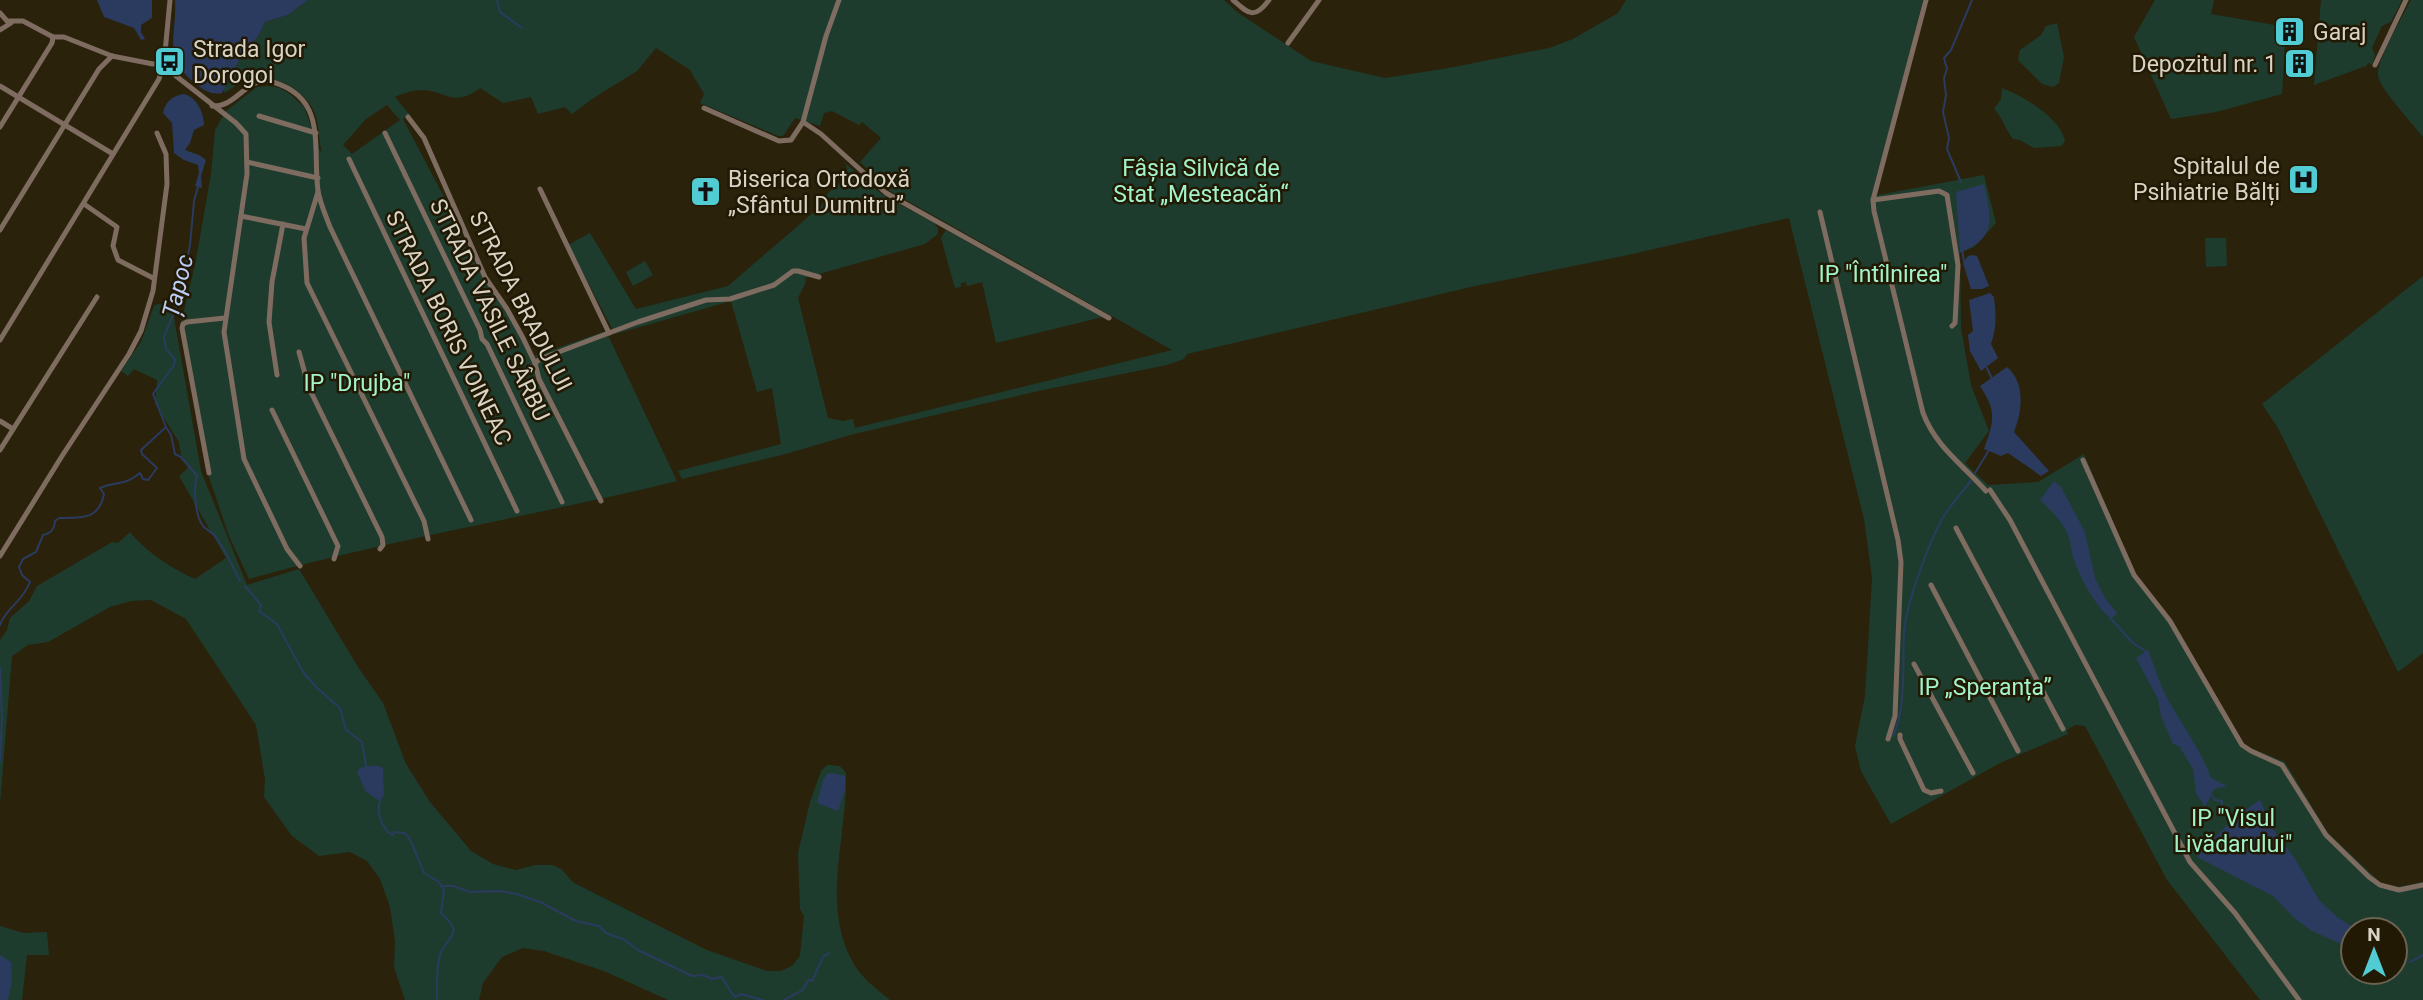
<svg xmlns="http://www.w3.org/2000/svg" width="2423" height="1000" viewBox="0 0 2423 1000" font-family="Roboto,sans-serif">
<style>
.green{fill:#1e3c2e;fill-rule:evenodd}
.water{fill:#2a3b5f}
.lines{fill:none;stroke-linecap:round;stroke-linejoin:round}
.stream{stroke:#2a3b5f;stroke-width:2}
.minor{stroke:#7f6c60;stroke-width:5}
.labels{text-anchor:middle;stroke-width:5;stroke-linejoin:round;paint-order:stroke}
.poi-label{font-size:23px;fill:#d8d3c5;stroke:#211903;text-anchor:start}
.park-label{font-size:23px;fill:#a2f3cc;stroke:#211903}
.street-label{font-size:23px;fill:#d8d3c5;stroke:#211903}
.water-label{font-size:24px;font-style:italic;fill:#bacef5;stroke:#211903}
</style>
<rect width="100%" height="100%" fill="#2a220b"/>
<!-- green -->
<g class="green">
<path d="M308 0H1224L1237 12 1311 61 1385 78 1449 68 1549 48 1573 39 1618 13 1626 0H1923L1873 196 1984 175 1996 223 1974 247 1960 253 1961 328 1971 385 1989 431 1965 463 1988 485 2038 482 2084 454 2136 575 2172 620 2240 740 2248 747 2285 762 2328 833 2381 883 2398 887 2423 882V1000H2260L2167 880 2085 726 2075 725 2067 730 2068 734 2000 763 1891 824 1861 771 1855 746 1865 696 1872 578 1864 519 1789 218 1628 255 1475 286 1187 354 1184 359 1167 365 1043 390 854 434 782 455 682 479 678 471 781 444 772 388 757 392 731 301 615 334 568 245 590 233 636 309 728 286 822 205 826 195 848 175 846 164 884 196 934 223 938 228V234L925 244 805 278 806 282 798 298 828 418 843 421 853 419 855 428 1172 350 890 191 860 162 881 138 862 122 859 125 832 111 824 113 820 126 795 118 783 136H778L700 103 704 94 690 70 656 48 637 71 592 99 572 114 565 107 538 114 531 97 503 103 480 88C454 108 446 91 423 90 413 90 404 93 395 97L409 114 403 119 455 218 452 219 469 254 534 356 606 331 677 481C535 516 390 539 249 579L229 536 207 471 180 327 195 265 211 174 215 130 226 111 257 87 269 86 280 88 291 95 304 107 312 129 317 130 319 150 322 152C318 140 320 127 315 114 308 92 277 74 254 78 243 80 233 87 225 93L223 90 240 59 259 35 265 22 288 15ZM387 105 400 120 352 154 343 145 366 119ZM2353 930H2395V972H2353Z"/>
<polygon points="2155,0 2214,0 2211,14 2286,27 2282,94 2216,112 2171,119 2134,37"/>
<polygon points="2321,0 2402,0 2391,22 2382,26 2372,48 2375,55 2372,64 2368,63 2366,66 2314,85"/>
<path d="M2411 0H2423V137C2414 125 2379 88 2378 75 2376 62 2404 14 2411 0Z"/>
<polygon points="2057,23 2064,57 2059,83 2053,87 2042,84 2018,60 2020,50 2041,35 2046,26"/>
<path d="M2002 88C2023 96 2061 118 2065 141L2061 146 2034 148 2020 140 2013 139C2005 129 2003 118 1994 109L2001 99Z"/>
<polygon points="946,230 1103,317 996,343 982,282 967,286 966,282 961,283 961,287 955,288 941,238"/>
<polygon points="2205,238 2226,238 2227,266 2206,267"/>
<polygon points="645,261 653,275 633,286 626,272"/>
<polygon points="2423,276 2423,653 2398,672 2278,428 2262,404"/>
<path d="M158 304 169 305 173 312 201 471 247 585 299 569 358 667 383 703 406 764 430 802 471 851 493 864 516 870 535 865H552L561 869 574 883 707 950 767 971H781L792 966 800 956 804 916 800 909 798 853 810 802 821 771 827 765 840 766 846 773C848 836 819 907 855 966 864 980 878 990 890 1000H668L604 971 544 951 523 948 502 957 483 983 479 1000H405L394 967 395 941 390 907 380 879 367 861 350 852 319 856 292 836 264 797 265 779 256 725 186 619 151 600 131 601 110 607 48 642 28 645 12 656 0 804V640L7 630 10 618 29 601 37 586 112 542 118 543 130 532C145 551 172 569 195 579L226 558 179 476 188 468 181 455 179 442 155 404 157 380 134 369 128 376 121 371 141 342 154 306Z"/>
<polygon points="0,926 24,933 47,932 49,955 27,955 22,1000 0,1000"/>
</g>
<!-- water -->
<g class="water">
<polygon points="97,0 152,0 152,18 141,25 141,32 145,39 141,40 134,28 104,17"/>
<path d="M175 0H308L288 15 265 22 259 35 240 59 222 93C212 95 205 91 197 85 161 56 177 39 175 0Z"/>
<path d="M183 94C196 96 204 112 204 125L194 130 190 143 185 150 199 155 206 160 201 176 202 188 195 186 199 173 198 165 184 160 174 153 172 123 163 113C165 102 172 96 183 94Z"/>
<path d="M1984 184C1991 216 1998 239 1960 252L1956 192Z"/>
<polygon points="1973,255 1977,256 1989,286 1982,289 1971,289 1963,263 1968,256"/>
<path d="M1990 293 1994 297C1996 314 1997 328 1991 344L1998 358 1981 371 1970 351 1968 335 1973 331 1969 300Z"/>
<path d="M2007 367C2026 383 2022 412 2014 432L2049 471 2041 476 2008 453 2001 456 1984 449C1994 421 1997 412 1980 386Z"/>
<path d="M2054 481 2061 487 2085 532 2095 578 2105 598 2117 613 2111 619C2094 604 2080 578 2073 557 2071 550 2071 542 2068 535 2063 522 2051 510 2040 500Z"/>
<path d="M2148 650C2154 665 2159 682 2166 696 2181 724 2200 748 2211 778L2227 786 2214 789 2205 807 2196 793 2193 769 2179 746 2173 744 2161 716 2158 699 2136 658Z"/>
<polygon points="369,766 380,766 383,769 384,795 380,801 366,792 357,772 360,768"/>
<polygon points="832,773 845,776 845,790 838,811 817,803 823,780 827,774"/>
<path d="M2260 800 2277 836 2294 857 2319 900 2337 917 2358 930H2353V949L2312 931 2294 918 2273 896 2197 857C2218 834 2233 817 2260 800Z"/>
<polygon points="0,955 11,962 12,980 8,1000 0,1000"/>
</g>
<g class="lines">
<!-- stream -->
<g class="stream">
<polyline points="497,0 500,12 522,28"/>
<polyline points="1961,182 1947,149 1949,138 1943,112 1946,95 1944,78 1947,69 1944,58 1951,50 1972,0"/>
<polyline points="1962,250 1964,261"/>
<polyline points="1987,368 1992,379"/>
<path d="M166 427 171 435 175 454 181 457 197 476C193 488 195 515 203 526 207 530 212 532 216 537 225 551 233 566 240 581"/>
<polyline points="1975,473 1989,450"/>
<polyline points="245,586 261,605 259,611 277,624 303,672 317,688 340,708 346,730 362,742 366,766"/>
<polyline points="2111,619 2133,643 2145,651"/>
<path d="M0 625C6 608 23 601 30 582L22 575 19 567 23 559 36 552 43 535C51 533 54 530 55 521L59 518C81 518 99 520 104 494L100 488C116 481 125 486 140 473L143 479 148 480 157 468 142 454 141 450 166 427 153 394 174 365 175 359 166 349 164 337 178 303 190 245 194 201 198 187"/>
<polyline points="0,668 2,718 0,761"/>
<path d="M1893 736C1907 705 1902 667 1904 634 1905 606 1930 539 1944 516 1952 503 1962 492 1971 481"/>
<polyline points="2211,795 2215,800 2222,801 2222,809 2227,813"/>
<path d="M380 801C376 813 382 828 392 835L395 832 405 833 411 841 424 873 439 882 444 891 441 913C466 935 447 935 440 955 436 970 437 985 437 1000"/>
<path d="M441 886H453L470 892 499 891 517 894 542 903 576 921 599 926 606 933 625 940 638 950 692 976 703 975 712 979 721 977C727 983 728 990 735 997L741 994 762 1000"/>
<polyline points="2395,958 2406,961"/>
<polyline points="2410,962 2423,955"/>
<polyline points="784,1000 803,990 808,980 812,981 823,957 829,953"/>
</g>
<!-- minor -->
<g class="minor">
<path d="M1233 0C1249 14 1254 20 1269 0"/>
<path d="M1926 0 1873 200 1874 211 1923 413C1936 447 1962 464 1986 491"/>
<polyline points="0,13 7,21 23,21 53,37 64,37 112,56 153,64 164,63"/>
<polyline points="0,30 11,23"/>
<polyline points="1288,43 1319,0"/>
<polyline points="164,63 176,76 236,123 246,134 247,174 224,332 244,459 287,549 300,566"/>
<polyline points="2375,65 2406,0"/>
<polyline points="0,86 113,154"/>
<path d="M212 106C235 107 242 84 265 80 329 94 312 143 318 191 320 203 326 216 330 227L471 520"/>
<polyline points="704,108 779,141 791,140 803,122 826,36 839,0"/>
<polyline points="259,116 316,133"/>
<polyline points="408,117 424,138 485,277 507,309 523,338 535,363 539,379 601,501"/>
<polyline points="803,122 821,134 886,193 1109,318"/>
<polyline points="0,127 52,43 53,37"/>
<polyline points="385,133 480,330 482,339 487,344 562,502"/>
<polyline points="349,159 517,511"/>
<polyline points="247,162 318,178"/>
<polyline points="540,189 609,333"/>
<polyline points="318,192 304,238 307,283 424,521 428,539"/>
<polyline points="1873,200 1939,191 1947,195 1958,265 1955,323 1952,326"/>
<polyline points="84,204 117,227 113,246 118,260 153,278"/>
<polyline points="1820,212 1898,540 1901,562 1895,716 1888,739"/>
<polyline points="241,216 306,229"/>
<polyline points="0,230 99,69 112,56"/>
<polyline points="0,340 159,79 164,63 170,0"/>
<polyline points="299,352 309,388 382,537 383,545 380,549"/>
<polyline points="535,363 540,359 638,322 706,300 730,299 774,285 793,271 798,271 819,277"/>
<polyline points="277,375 269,322 272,282 283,224"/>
<polyline points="272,410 338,546 334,559"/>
<polyline points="0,421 13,429"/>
<polyline points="0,450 97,297"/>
<polyline points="2083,460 2134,575 2170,621 2242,745 2251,751 2282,765 2326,835 2369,877 2380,885 2399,890 2423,885"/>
<polyline points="209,473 182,328 183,324 187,322 225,318"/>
<polyline points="1990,490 2010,520 2190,862 2235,913 2299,1000"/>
<polyline points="1956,528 2063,729"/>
<polyline points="0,556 62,456 129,354 141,331 153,291 167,184 166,154 157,133"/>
<polyline points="1931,585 2018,751"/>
<polyline points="1914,664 1973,773"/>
<polyline points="1900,735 1900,739 1924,790 1931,793 1941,791"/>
</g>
</g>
<!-- icons -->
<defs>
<symbol id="building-square" viewBox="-11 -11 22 22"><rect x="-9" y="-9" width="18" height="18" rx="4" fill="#51ccd2" stroke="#211903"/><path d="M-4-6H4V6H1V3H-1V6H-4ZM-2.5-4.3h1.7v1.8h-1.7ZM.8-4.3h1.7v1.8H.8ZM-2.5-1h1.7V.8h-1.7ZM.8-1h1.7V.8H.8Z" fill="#111"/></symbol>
<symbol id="bus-square" viewBox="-11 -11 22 22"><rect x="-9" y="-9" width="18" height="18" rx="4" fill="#51ccd2" stroke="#211903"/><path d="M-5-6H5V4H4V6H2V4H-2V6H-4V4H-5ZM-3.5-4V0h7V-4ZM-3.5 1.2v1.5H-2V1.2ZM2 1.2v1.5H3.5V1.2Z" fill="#111"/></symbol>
<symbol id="hospital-square" viewBox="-11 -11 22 22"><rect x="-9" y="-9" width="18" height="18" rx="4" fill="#51ccd2" stroke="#211903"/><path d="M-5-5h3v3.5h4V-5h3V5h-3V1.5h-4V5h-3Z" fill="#111"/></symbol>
<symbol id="church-square" viewBox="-11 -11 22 22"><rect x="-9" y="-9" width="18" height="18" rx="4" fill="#51ccd2" stroke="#211903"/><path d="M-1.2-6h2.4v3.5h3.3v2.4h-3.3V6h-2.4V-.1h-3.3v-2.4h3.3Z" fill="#111"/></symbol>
</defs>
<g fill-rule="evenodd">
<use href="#building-square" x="2272" y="14" width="35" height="35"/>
<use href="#bus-square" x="152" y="44" width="35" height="35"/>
<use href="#building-square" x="2282" y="46" width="35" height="35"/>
<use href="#hospital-square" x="2286" y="162" width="35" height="35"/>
<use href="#church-square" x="688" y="174" width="35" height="35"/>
</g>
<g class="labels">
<!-- poi labels -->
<g class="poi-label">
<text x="2313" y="40">Garaj</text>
<text x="193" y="57">Strada Igor<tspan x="193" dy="26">Dorogoi</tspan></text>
<text x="2277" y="72" text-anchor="end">Depozitul nr. 1</text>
<text x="2280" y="174" text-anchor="end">Spitalul de<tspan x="2280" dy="26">Psihiatrie Bălți</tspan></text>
<text x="728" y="187">Biserica Ortodoxă<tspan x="728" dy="26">„Sfântul Dumitru”</tspan></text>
</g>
<!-- park labels -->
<g class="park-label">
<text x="1201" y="176">Fâșia Silvică de<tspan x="1201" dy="26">Stat „Mesteacăn“</tspan></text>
<text x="1883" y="282">IP "Întîlnirea"</text>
<text x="357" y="391">IP "Drujba"</text>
<text x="1985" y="695">IP „Speranța”</text>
<text x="2233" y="826">IP "Visul<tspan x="2233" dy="26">Livădarului"</tspan></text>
</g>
<!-- street labels -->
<g class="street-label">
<text transform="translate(521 301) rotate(63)" y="8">STRADA BRADULUI</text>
<text transform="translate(490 310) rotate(64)" y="8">STRADA VASILE SÂRBU</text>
<text transform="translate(449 328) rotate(64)" y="8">STRADA BORIS VOINEAC</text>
</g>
<!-- water labels -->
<g class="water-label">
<text transform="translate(178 286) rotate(-76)" y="8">Țapoc</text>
</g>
</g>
<!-- north arrow -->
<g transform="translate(2374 951)"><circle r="33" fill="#211903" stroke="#6a6351" stroke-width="2"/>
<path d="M0-5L12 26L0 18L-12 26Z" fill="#51ccd2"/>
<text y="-10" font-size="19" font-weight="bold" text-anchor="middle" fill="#d8d3c5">N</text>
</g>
</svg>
